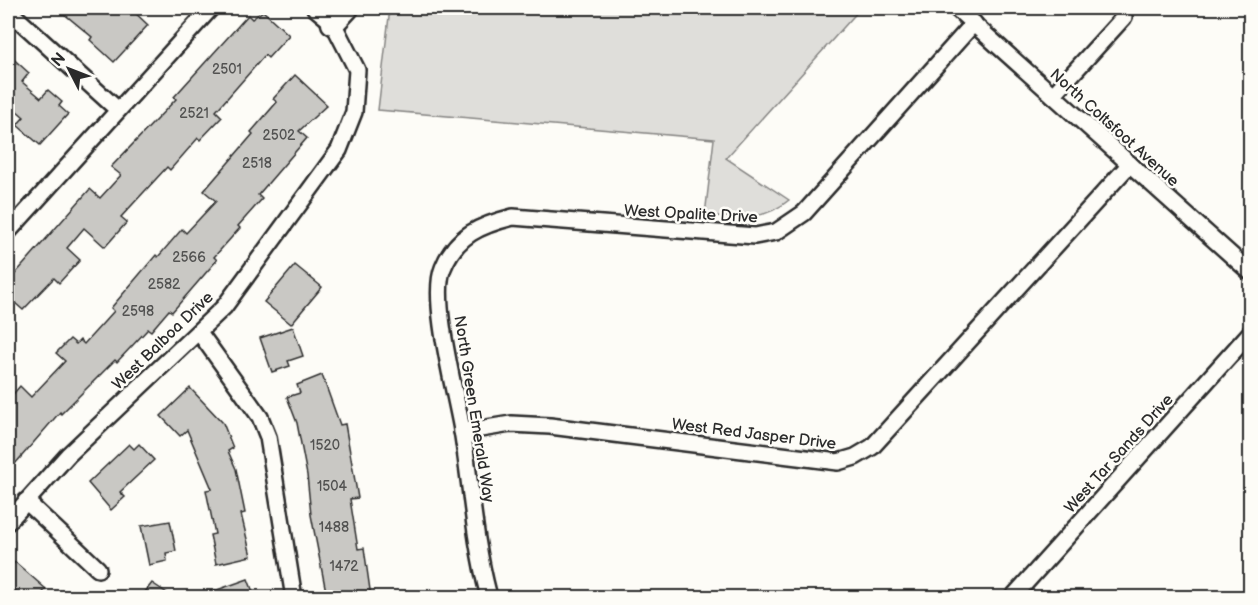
<svg xmlns="http://www.w3.org/2000/svg" width="1258" height="605" viewBox="0 0 1258 605" font-family="'Balsamiq Sans',sans-serif">
<style>
.green{fill:#dfdeda;stroke:#858482;stroke-width:1.5}
.building{fill:#c9c8c4;stroke:#2b2b2b;stroke-width:1.5}
.lines{fill:none;stroke-linecap:round;stroke-linejoin:round}
.street-casing{stroke:#2b2b2b;stroke-width:20}
.secondary-casing{stroke:#2b2b2b;stroke-width:27}
.street{stroke:#fdfcf7;stroke-width:15}
.secondary{stroke:#fdfcf7;stroke-width:22}
.labels{text-anchor:middle;stroke-width:5;stroke-linejoin:round;paint-order:stroke}
.number-label{font-size:14px;fill:#525251}
.street-label{font-size:16px;fill:#2b2b2b;stroke:#fdfcf7}
</style>
<rect width="100%" height="100%" fill="#fdfcf7"/>
<filter id="ink" filterUnits="userSpaceOnUse"><feTurbulence type="fractalNoise" baseFrequency=".0167" numOctaves="2"/><feDisplacementMap in="SourceGraphic" scale="12" xChannelSelector="R" yChannelSelector="G"/><feConvolveMatrix kernelMatrix="1 2 1 2 8 2 1 2 1" color-interpolation-filters="sRGB"/></filter>
<g filter="url(#ink)">
<!-- green -->
<path class="green" d="M390 8H861L726 158 789 200C763 222 737 218 705 215L714 139 378 110Z"/>
<!-- building -->
<g class="building">
<polygon points="57,8 130,8 148,25 114,62 90,40 92,37"/>
<polygon points="263,11 289,35 268,58 265,55 216,111 222,117 200,140 198,138 170,170 167,167 121,217 127,222 105,247 84,228 67,248 80,260 59,283 54,278 23,310 15,303 8,312 8,282 90,189 100,198 121,175 111,167 176,99 174,97 248,15 252,19"/>
<polygon points="8,54 29,73 22,82 41,98 48,90 62,102 59,106 68,114 40,145 17,125 24,117 8,103"/>
<polygon points="295,75 327,105 299,131 307,138 258,195 262,199 238,226 240,228 214,257 217,260 172,312 169,310 151,331 148,329 117,362 115,360 61,414 60,412 8,472 8,400 20,386 31,397 65,361 56,353 70,339 76,344 80,340 84,344 114,311 111,308 156,255 158,257 182,229 186,233 216,201 204,191 253,134 251,132 277,102 273,99"/>
<polygon points="295,265 322,287 291,324 264,302"/>
<polygon points="293,327 303,356 288,361 290,366 272,372 260,338"/>
<polygon points="322,375 340,425 345,424 358,498 350,499 358,549 364,548 371,597 327,597 311,515 307,475 297,423 287,397 300,393 297,385"/>
<polygon points="190,388 223,423 233,448 228,451 236,469 245,513 241,514 251,556 216,564 210,535 215,534 206,490 212,489 187,430 180,436 161,416"/>
<polygon points="129,444 134,449 139,444 154,460 120,492 125,497 111,510 88,483"/>
<polygon points="170,521 176,551 166,553 167,561 149,565 141,526"/>
<polygon points="15,562 46,589 39,597 23,597 8,584 8,570"/>
<polygon points="248,579 255,597 200,597 200,596"/>
<polygon points="152,583 173,597 141,597"/>
</g>
<g class="lines">
<defs>
<g id="street">
<polyline points="956,8 1250,272"/>
<polyline points="8,10 118,110"/>
<polyline points="1053,95 1124,17"/>
<polyline points="8,232 211,8"/>
<polyline points="199,332 260,417 268,437 294,598"/>
<polyline points="462,432 511,424 550,426 838,462 855,457 872,447 1130,164"/>
<polyline points="26,501 98,569"/>
<polyline points="8,522 68,455 224,307 339,150 354,112 357,70 333,23 315,8"/>
<path d="M488 593C474 540 471 484 462 430 456 394 430 299 443 268 456 235 481 225 513 217L755 236 776 232 804 213 974 23"/>
<polyline points="1012,598 1250,333"/>
</g>
<polyline id="secondary" points="333,23 347,8"/>
</defs>
<!-- street casing -->
<use href="#street" class="street-casing"/>
<!-- secondary casing -->
<use href="#secondary" class="secondary-casing"/>
<!-- street -->
<use href="#street" class="street"/>
<!-- secondary -->
<use href="#secondary" class="secondary"/>
</g>
</g>
<g class="labels">
<!-- number labels -->
<g class="number-label">
<text x="227" y="74">2501</text>
<text x="194" y="118">2521</text>
<text x="279" y="140">2502</text>
<text x="257" y="168">2518</text>
<text x="189" y="262">2566</text>
<text x="164" y="289">2582</text>
<text x="138" y="316">2598</text>
<text x="325" y="450">1520</text>
<text x="332" y="491">1504</text>
<text x="334" y="532">1488</text>
<text x="344" y="571">1472</text>
</g>
<!-- street labels -->
<g class="street-label">
<text transform="translate(1115 127) rotate(42)" y="6">North Coltsfoot Avenue</text>
<text transform="translate(691 213) rotate(3)" y="6">West Opalite Drive</text>
<text transform="translate(162 340) rotate(-44)" y="6">West Balboa Drive</text>
<text transform="translate(475 409) rotate(81)" y="6">North Green Emerald Way</text>
<text transform="translate(754 433) rotate(7)" y="6">West Red Jasper Drive</text>
<text transform="translate(1118 453) rotate(-48)" y="6">West Tar Sands Drive</text>
</g>
</g>
<!-- margin -->
<rect width="1258" height="605" fill="none" stroke="#fdfcf7" stroke-width="30"/>
<rect x="15" y="15" width="1228" height="575" fill="none" stroke="#2b2b2b" stroke-width="2" filter="url(#ink)"/>
<!-- north arrow -->
<g transform="translate(69 69) rotate(312)" stroke="#fdfcf7" stroke-width="4.5" paint-order="stroke">
<path d="M0-4.5L10 22L0 15L-10 22Z" fill="#2b2b2b"/>
<text y="-9" font-size="16" font-weight="bold" text-anchor="middle" fill="#2b2b2b">N</text>
</g>
</svg>
